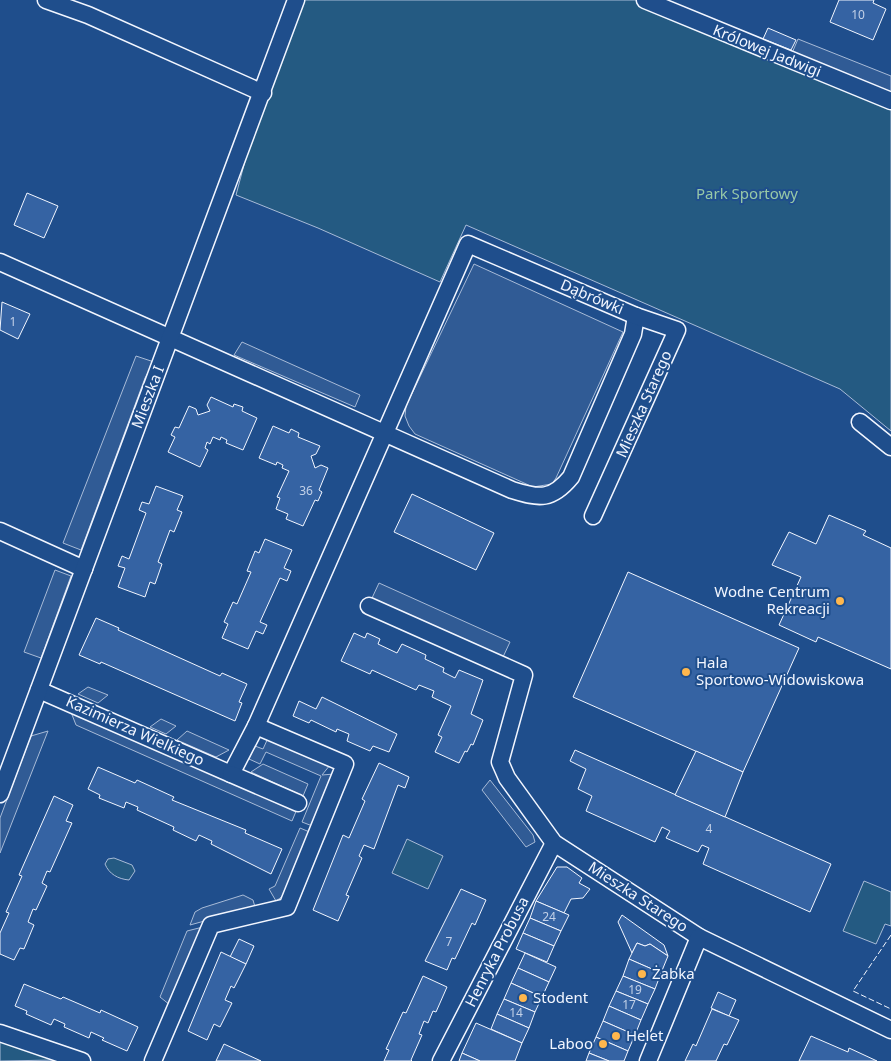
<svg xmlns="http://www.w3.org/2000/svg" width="891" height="1061" viewBox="0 0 891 1061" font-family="'Noto Sans',sans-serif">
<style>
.green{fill:#245a82;stroke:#a8bbd7}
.parking{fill:#305b95;stroke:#a8bbd7}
.building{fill:#3563a3;stroke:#f2f6ff}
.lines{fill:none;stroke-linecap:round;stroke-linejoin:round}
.minor-casing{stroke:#f2f6ff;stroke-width:19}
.minor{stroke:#1f4e8c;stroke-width:16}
.fence{stroke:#f2f6ff;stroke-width:1;stroke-dasharray:6 2.5;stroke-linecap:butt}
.poi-dot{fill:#ffb74d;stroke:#1f4e8c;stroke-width:2}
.labels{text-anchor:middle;stroke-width:4;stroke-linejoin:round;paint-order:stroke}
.number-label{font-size:12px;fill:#c3d1e8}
.street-label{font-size:15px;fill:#f2f6ff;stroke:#1f4e8c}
.park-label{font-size:15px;fill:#97c8a6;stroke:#1f4e8c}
.poi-label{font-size:15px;fill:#f2f6ff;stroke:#1f4e8c;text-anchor:start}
</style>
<rect width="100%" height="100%" fill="#1f4e8c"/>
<!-- green -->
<g class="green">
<polygon points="296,0 652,0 891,102 891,431 840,389 466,225 440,282 318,228 236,195 263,93"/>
<polygon points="407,839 443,856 428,889 392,873"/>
<path d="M114 858 132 865 135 871 129 880C118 879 109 874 105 864L108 859Z"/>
<polygon points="864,881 891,892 891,926 885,924 876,944 843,931"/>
<polygon points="0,1041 56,1060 0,1061"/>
</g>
<!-- parking -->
<g class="parking">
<polygon points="798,39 891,76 891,92 792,53"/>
<polygon points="474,264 623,332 556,478 552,484 533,487 415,434 409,426 405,416 406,406"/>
<polygon points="242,342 360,395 355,407 234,355"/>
<polygon points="136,356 154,362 145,378 81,550 63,543"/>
<polygon points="55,570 71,576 41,658 24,652"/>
<polygon points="379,583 510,642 503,657 372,598"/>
<polygon points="88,687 108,695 98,703 78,694"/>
<polygon points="69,707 297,809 292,821 76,725"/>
<polygon points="161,719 176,726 166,734 150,727"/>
<polygon points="48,731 0,853 0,818 31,736"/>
<polygon points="187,731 229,750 216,757 177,740"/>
<polygon points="268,738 330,765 322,775 334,774 315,827 302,822 321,776 266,752 260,764 249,759 255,746 263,749"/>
<polygon points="263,764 308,784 303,796 251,772"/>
<polygon points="490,780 533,835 535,842 526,847 482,790"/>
<polygon points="300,828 312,833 287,893 276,901 269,889 275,886"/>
<polygon points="243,895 253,900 255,907 190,925 195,912 202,908"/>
<polygon points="203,927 170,1005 160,997 187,931"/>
</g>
<!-- building -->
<g class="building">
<polygon points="839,0 874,0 873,3 886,9 873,40 830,22"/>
<polygon points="768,28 796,40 791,50 763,39"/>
<polygon points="27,193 58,206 44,238 14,225"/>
<polygon points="2,302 30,314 18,339 0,330"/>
<polygon points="211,397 233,407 234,404 243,407 242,411 257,418 243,450 226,443 227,440 221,437 220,440 213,437 210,444 207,442 205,448 208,450 200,467 168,452 175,437 171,435 175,427 179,428 189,406 196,409 198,415 210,411 207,405"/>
<polygon points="273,426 289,433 291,429 299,433 298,437 320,446 316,454 311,456 315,468 321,465 328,468 319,490 322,492 318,501 315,500 303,526 286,519 288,514 276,509 280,498 277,497 289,471 282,468 283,465 277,462 276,465 259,458"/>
<polygon points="156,486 183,496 177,510 182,512 174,532 170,530 158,562 162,564 155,584 150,582 145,597 118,587 125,568 118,566 122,556 129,559 146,513 139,510 142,502 149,504"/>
<polygon points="412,494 494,533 476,570 394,532"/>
<polygon points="829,515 866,531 863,535 891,548 891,669 818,637 816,642 779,625 801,577 772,565 789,532 816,544"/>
<polygon points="265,539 292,550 284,568 291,571 287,581 280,578 260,622 267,625 263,634 256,631 248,649 222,638 228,624 224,622 233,602 237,604 251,572 247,571 255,551 259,553"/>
<polygon points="628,572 799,648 743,772 573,697"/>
<polygon points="96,618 119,628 118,630 220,676 222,673 247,684 239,702 242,703 235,721 101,662 100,664 79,655"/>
<polygon points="354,633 365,638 367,633 380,639 378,644 397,653 402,644 426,655 425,659 444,668 443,672 455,678 459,670 483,680 471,714 483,720 473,745 471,744 467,752 465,751 459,763 435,752 442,737 438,735 451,706 432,697 434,691 419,685 416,690 372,670 370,674 341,661"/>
<polygon points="322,697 397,734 389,752 373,746 370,751 347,741 349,734 337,729 336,732 311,720 309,723 293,716 299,701 316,709"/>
<polygon points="575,750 831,864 810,912 703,864 709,848 702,845 698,852 666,838 670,831 662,827 655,842 586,811 592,796 578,789 586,769 570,761"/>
<polygon points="696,751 743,772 725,817 675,795"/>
<polygon points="379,763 409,777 405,788 398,785 374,849 364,845 359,856 362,858 346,895 349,896 338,921 313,910 343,835 349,838 365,801 362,799"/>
<polygon points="98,767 135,783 137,780 174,797 172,800 246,830 245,833 282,849 271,874 211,844 212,841 199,835 196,841 173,830 174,827 137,810 138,807 126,802 124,808 99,798 100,795 88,789"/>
<polygon points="54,796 73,805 66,821 72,823 50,872 47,871 42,883 47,886 36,910 33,909 28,922 34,925 24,949 20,948 14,960 0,954 0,933 9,913 6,912 22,876 19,875"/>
<polygon points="557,867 567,867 582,878 579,883 590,889 583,898 571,899 564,913 536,901"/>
<polygon points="461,889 486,900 475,925 472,923 455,959 452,958 447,970 425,961"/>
<polygon points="536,901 569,915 561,931 530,918"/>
<polygon points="622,915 664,945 668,956 650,944 645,946 637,943 632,953 618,922"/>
<polygon points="530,918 561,931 554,946 523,933"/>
<polygon points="523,933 554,946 547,962 516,949"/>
<polygon points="239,939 254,946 246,964 230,957"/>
<polygon points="637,943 645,946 650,944 668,956 661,973 629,959"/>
<polygon points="221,952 246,964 234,988 231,986 225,1000 232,1003 220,1027 214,1024 207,1040 188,1031"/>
<polygon points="525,953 556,967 549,982 518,968"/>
<polygon points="629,959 661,973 655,989 623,976"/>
<polygon points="518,968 549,982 542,997 511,983"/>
<polygon points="423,976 447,987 436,1012 433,1011 428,1023 424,1021 419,1034 422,1035 411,1060 412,1061 384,1061 389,1050 386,1049 403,1012 406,1013"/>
<polygon points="623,976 655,989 648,1004 616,991"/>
<polygon points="511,983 542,997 535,1012 504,999"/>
<polygon points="24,984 61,999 63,997 100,1013 101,1010 138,1027 127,1051 102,1040 104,1038 91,1032 89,1038 64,1027 65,1024 54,1019 51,1025 26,1014 27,1011 15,1006"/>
<polygon points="616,991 648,1004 641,1020 609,1006"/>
<polygon points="718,992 736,1000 729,1016 711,1008"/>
<polygon points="504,999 535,1012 529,1028 497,1014"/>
<polygon points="609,1006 641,1020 635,1035 603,1021"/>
<polygon points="712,1009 739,1020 727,1045 724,1044 716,1061 685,1061 693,1044 696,1046"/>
<polygon points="497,1014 529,1028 522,1043 491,1029"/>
<polygon points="603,1021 635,1035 628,1051 596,1037"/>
<polygon points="476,1023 522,1043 515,1061 480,1061 462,1053"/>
<polygon points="811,1036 848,1052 849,1048 877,1061 799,1061"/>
<polygon points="596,1037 628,1051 624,1061 609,1061 589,1053"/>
<polygon points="224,1044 261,1061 216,1061"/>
<polygon points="462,1053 480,1061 459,1061"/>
<polygon points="589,1053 609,1061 586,1061"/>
</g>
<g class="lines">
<defs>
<g id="minor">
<polyline points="46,0 88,15 263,93"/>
<polyline points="645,0 891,101"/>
<path d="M0 262 512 490C540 499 552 500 571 477L633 334 636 316"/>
<polyline points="860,422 891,447"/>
<polyline points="0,531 84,569"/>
<polyline points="369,606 524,675 500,762 507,778 554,843 699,937 891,1030"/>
<polyline points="39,690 231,774 256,726 345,764 287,907 211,925 153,1061"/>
<polyline points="256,726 468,244 636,316 677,330 593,516"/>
<polyline points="231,774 298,803"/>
<polyline points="0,794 296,0"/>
<polyline points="0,1033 82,1061"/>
<polyline points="441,1061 554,843"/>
<polyline points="648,1061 699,937"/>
</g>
</defs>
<!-- minor casing -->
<use href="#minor" class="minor-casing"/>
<!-- minor -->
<use href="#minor" class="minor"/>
<!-- fence -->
<polyline class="fence" points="891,935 853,991 891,1009"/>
</g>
<!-- markers -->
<g class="poi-dot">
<circle cx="840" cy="601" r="5"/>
<circle cx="686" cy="672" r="5"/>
<circle cx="642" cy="974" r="5"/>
<circle cx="523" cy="998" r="5"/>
<circle cx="616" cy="1036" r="5"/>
<circle cx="603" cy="1044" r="5"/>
</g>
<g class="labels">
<!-- number labels -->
<g class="number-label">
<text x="858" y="19">10</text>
<text x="13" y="326">1</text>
<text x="306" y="495">36</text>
<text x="709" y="833">4</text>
<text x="549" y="921">24</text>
<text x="449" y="946">7</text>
<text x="635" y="994">19</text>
<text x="629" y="1009">17</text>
<text x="516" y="1017">14</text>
</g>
<!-- street labels -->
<g class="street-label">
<text transform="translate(767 51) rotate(22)" y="5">Królowej Jadwigi</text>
<text transform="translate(592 297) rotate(23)" y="5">Dąbrówki</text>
<text transform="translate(148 397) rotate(-69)" y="5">Mieszka I</text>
<text transform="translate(644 404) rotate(-66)" y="5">Mieszka Starego</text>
<text transform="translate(135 731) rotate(24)" y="5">Kazimierza Wielkiego</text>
<text transform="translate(638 897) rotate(33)" y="5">Mieszka Starego</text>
<text transform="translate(497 952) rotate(-63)" y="5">Henryka Probusa</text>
</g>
<!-- park labels -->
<g class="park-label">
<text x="747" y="199">Park Sportowy</text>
</g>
<!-- poi labels -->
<g class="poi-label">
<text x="830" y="597" text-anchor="end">Wodne Centrum<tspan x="830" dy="17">Rekreacji</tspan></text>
<text x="696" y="668">Hala<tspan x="696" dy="17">Sportowo-Widowiskowa</tspan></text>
<text x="652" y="979">Żabka</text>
<text x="533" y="1003">Stodent</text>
<text x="626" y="1041">Helet</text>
<text x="593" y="1049" text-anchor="end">Laboo</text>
</g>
</g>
</svg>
